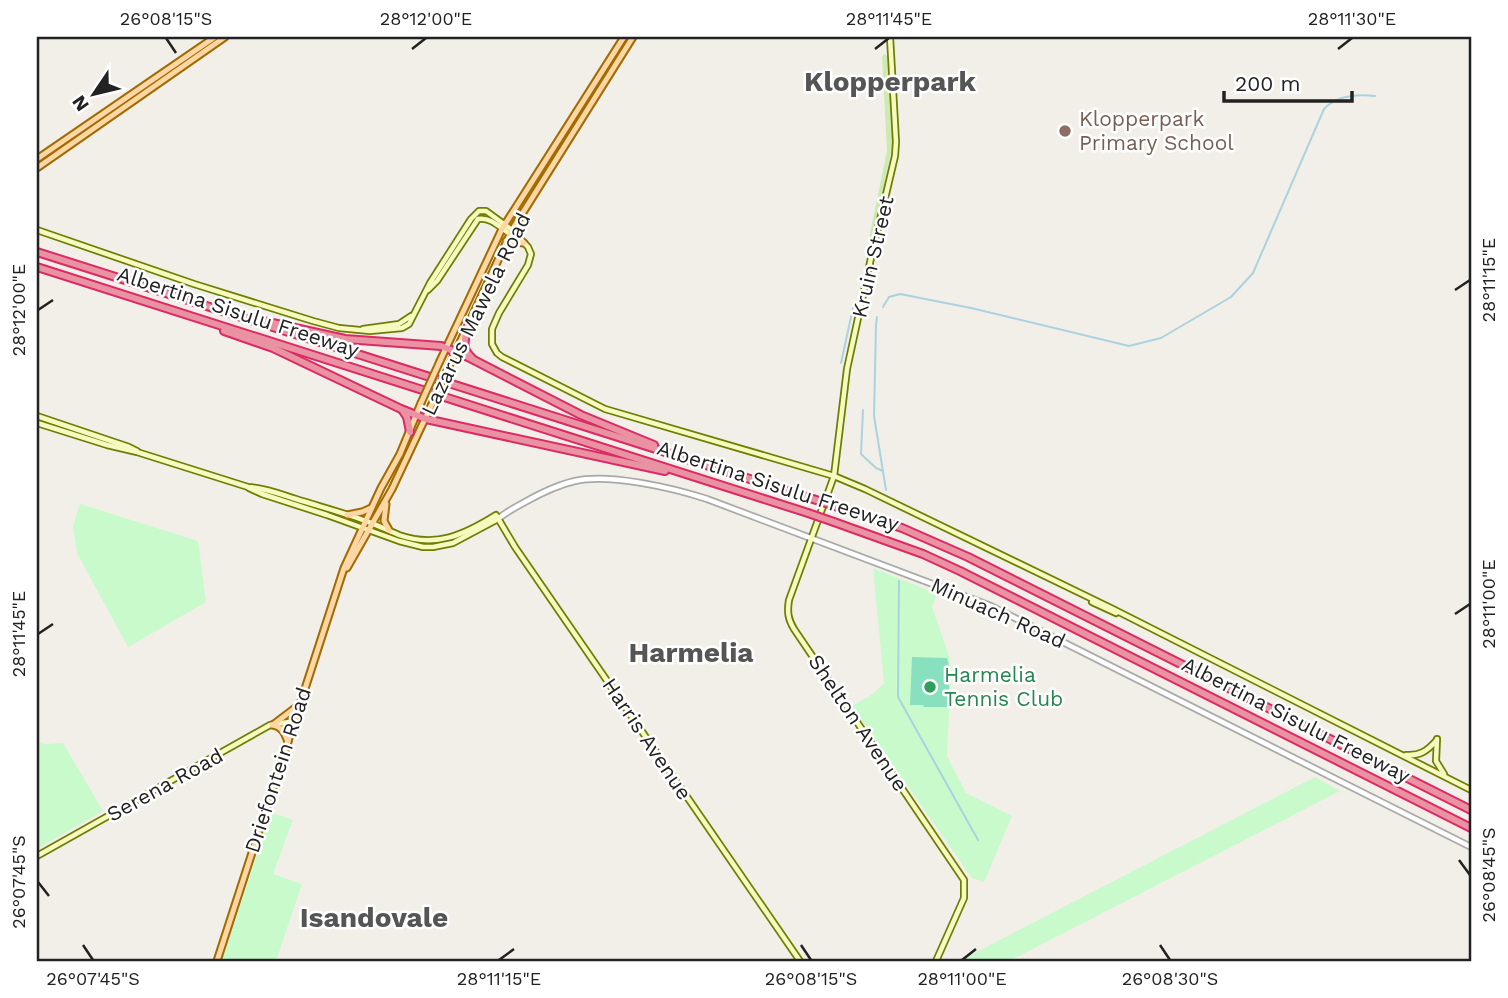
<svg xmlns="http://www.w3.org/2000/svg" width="1508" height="998" viewBox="0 0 1508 998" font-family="'Work Sans',sans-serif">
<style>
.grass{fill:#cdebb0}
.park{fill:#c8facc}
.pitch{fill:#88e0be}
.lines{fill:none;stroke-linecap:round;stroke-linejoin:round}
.stream{stroke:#aad3df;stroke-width:2}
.tertiary-casing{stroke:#a9a9a9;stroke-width:8}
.secondary-casing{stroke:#707d05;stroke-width:8}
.primary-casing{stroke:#a06b00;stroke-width:9}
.motorway-casing{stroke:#dc2a67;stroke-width:10}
.tertiary{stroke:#fff;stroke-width:4.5}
.secondary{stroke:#f7fabf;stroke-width:4.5}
.primary{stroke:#fcd6a4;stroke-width:5}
.motorway{stroke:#e892a2;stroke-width:6}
.primary-bridge-casing{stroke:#a06b00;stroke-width:9;stroke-linecap:butt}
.motorway-bridge-casing{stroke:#dc2a67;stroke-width:10;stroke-linecap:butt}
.primary-bridge{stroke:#fcd6a4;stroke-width:5}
.motorway-bridge{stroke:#e892a2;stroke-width:6}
.ticks{fill:none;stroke:#222;stroke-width:2.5}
.education-dot{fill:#8d6e63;stroke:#fff;stroke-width:2.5}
.leisure-dot{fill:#2e9e5b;stroke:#fff;stroke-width:2.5}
.labels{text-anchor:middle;stroke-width:5;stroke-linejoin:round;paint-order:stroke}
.education-label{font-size:21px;fill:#785e54;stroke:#fff;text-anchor:start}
.street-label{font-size:21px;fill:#222;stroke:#fff}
.leisure-label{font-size:21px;fill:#27864d;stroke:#fff;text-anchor:start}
.district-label{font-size:28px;font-weight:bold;fill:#555;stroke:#fff}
.neatline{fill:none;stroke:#222;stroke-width:2.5}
.ticks-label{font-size:18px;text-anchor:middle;fill:#222}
</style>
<rect width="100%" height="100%" fill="#f2efe9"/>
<!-- grass -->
<polygon class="grass" points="884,54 888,56 889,65 893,143 869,254 866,253 887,151 882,57"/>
<!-- park -->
<g class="park">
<polygon points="80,504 198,541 206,602 128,647 77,553 73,526"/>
<polygon points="873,568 937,594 932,607 949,656 951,669 947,756 966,793 1012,816 984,882 972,878 852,706 873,694 884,683"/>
<polygon points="37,741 45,744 63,743 103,811 37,849"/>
<polygon points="1315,777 1340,791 1009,961 959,961"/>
<polygon points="271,812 293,820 273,874 302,884 276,961 222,961"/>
</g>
<!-- pitch -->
<polygon class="pitch" points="912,657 947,658 950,669 948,707 924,707 923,705 910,705"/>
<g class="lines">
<!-- stream -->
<g class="stream">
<path d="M883 307 889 297 900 294 971 308 1129 346 1161 338 1231 297 1253 273 1324 109C1337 95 1357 94 1375 96"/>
<polyline points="877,317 876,325 874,416 886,490"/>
<polyline points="841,363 853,308"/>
<polyline points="863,410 861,454 876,468 883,471"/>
<polyline points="899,581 898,697 978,840"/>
</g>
<defs>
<path id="tertiary" d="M498 519C506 512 516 507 525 502 541 493 557 485 575 481 609 473 673 488 707 499L991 606 1471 847"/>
<g id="secondary">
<path d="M890 37 896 142 895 156 871 258 847 369 834 476 789 600C787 612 788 619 794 629L964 880V898L936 961"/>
<polyline points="37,230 194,284 313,321 339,328 370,331 402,328 409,324 430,283 471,219 479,211 486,211 512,230 528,247 531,254 528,265 499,313 492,329 492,344 497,353 502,357 605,409 834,476 865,489 1113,609 1471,790"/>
<path d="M428 290 437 281 478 219C492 216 504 232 518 239"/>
<polyline points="363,329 399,324 411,316"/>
<polyline points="37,416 129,447 137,451"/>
<path d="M37 423 107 445 137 452 248 487C265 488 280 494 296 499 318 506 341 512 363 520 375 524 387 530 399 535 436 548 464 535 496 515L515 547 800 961"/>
<polyline points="249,488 262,494 327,515 399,541 423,547 433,547 453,543 498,519"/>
<polyline points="1092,602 1116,613"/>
<polyline points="1437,739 1436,761 1444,774"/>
<path d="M1406 755C1420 756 1427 751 1436 741"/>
<polyline points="37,856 270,725 295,721"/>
</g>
<g id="primary">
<polyline points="37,159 215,37"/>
<polyline points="37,168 225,37"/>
<polyline points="506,241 524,243"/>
<polyline points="440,361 502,229 624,37"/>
<polyline points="450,364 512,230 633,37"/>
<polyline points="386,504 384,521 389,530"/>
<polyline points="347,515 362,512 371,508"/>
<polyline points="347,568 392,489 431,406"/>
<polyline points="274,724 299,705"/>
<path d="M272 725C282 726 285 734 288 742"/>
<polyline points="217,961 344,568 381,488 400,454 421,403"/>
</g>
<g id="motorway">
<polyline points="37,252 813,499"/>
<polyline points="37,267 808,513"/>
<polyline points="259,320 345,339 441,346 468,357 581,415 654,445"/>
<path d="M467 328C465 340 461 349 472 358"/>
<polyline points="224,331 273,348 401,409 426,419 665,471"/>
<polyline points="403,411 407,417 410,432"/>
<polyline points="838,507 902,528 968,557 1471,810"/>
<polyline points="834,522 923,554 960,571 1471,828"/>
</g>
</defs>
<!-- tertiary casing -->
<use href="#tertiary" class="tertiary-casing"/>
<!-- secondary casing -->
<use href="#secondary" class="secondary-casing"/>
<!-- primary casing -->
<use href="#primary" class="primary-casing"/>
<!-- motorway casing -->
<use href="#motorway" class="motorway-casing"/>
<!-- tertiary -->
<use href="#tertiary" class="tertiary"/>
<!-- secondary -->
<use href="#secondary" class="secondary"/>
<!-- primary -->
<use href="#primary" class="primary"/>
<!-- motorway -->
<use href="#motorway" class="motorway"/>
<defs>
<g id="primary-bridge">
<polyline points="421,403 440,361"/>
<polyline points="431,406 450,364"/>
</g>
<g id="motorway-bridge">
<polyline points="813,499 838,507"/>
<polyline points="808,513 834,522"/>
</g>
</defs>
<!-- primary-bridge casing -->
<use href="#primary-bridge" class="primary-bridge-casing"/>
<!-- motorway-bridge casing -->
<use href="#motorway-bridge" class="motorway-bridge-casing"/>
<!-- primary-bridge -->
<use href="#primary-bridge" class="primary-bridge"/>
<!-- motorway-bridge -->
<use href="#motorway-bridge" class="motorway-bridge"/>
</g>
<!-- ticks -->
<path class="ticks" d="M166 38 176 53M412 49 426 38M875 49 889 38M1338 49 1352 38M1455 290 1470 280M38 310 53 300M1455 614 1470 604M38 634 53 624M1459 860 1470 875M38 882 49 896M83 945 93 960M801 945 811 960M1160 945 1170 960M499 960 514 949M962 960 976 949"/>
<!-- markers -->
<circle class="education-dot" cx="1065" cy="131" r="7"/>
<circle class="leisure-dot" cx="930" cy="687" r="7"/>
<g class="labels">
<!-- education labels -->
<g class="education-label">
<text x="1079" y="126">Klopperpark<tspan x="1079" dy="24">Primary School</tspan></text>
</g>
<!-- street labels -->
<g class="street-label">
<text transform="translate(873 257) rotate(-77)" y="7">Kruin Street</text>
<text transform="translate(238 312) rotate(18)" y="7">Albertina Sisulu Freeway</text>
<text transform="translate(476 314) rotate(-64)" y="7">Lazarus Mawela Road</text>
<text transform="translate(778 486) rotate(18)" y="7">Albertina Sisulu Freeway</text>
<text transform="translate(998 613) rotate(24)" y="7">Minuach Road</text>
<text transform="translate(1296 720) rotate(27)" y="7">Albertina Sisulu Freeway</text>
<text transform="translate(858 723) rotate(56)" y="7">Shelton Avenue</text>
<text transform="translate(647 739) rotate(56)" y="7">Harris Avenue</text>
<text transform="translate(278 770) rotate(-72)" y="7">Driefontein Road</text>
<text transform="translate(165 785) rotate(-29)" y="7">Serena Road</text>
</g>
<!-- leisure labels -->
<g class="leisure-label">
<text x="944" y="682">Harmelia<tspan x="944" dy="24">Tennis Club</tspan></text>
</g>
<!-- district labels -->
<g class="district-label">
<text x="890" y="91">Klopperpark</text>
<text x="691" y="662">Harmelia</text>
<text x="374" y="927">Isandovale</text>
</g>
</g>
<!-- border -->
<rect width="1508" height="998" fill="none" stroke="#ffffff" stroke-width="77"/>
<!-- north arrow -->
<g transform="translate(94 94) rotate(235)" stroke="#ffffff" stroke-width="5" paint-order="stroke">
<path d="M0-5L12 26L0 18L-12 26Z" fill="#222222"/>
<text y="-10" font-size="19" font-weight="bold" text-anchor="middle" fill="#222222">N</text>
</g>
<!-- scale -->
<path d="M1224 91v10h128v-10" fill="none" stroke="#222222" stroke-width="3.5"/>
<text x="1235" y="91" font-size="21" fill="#222222" stroke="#ffffff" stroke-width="5" paint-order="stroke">200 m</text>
<rect x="38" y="38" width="1432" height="922" class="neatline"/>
<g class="ticks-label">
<text x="166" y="25">26°08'15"S</text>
<text x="426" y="25">28°12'00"E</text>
<text x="889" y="25">28°11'45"E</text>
<text x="1352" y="25">28°11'30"E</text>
<text transform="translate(1489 280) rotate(-90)" y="6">28°11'15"E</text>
<text transform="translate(19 310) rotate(-90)" y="6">28°12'00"E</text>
<text transform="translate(1489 604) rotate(-90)" y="6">28°11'00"E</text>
<text transform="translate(19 634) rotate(-90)" y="6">28°11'45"E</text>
<text transform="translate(1489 875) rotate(-90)" y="6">26°08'45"S</text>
<text transform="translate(19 882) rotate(-90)" y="6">26°07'45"S</text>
<text x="93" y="985">26°07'45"S</text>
<text x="499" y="985">28°11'15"E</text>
<text x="811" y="985">26°08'15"S</text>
<text x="962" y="985">28°11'00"E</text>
<text x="1170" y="985">26°08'30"S</text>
</g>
</svg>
